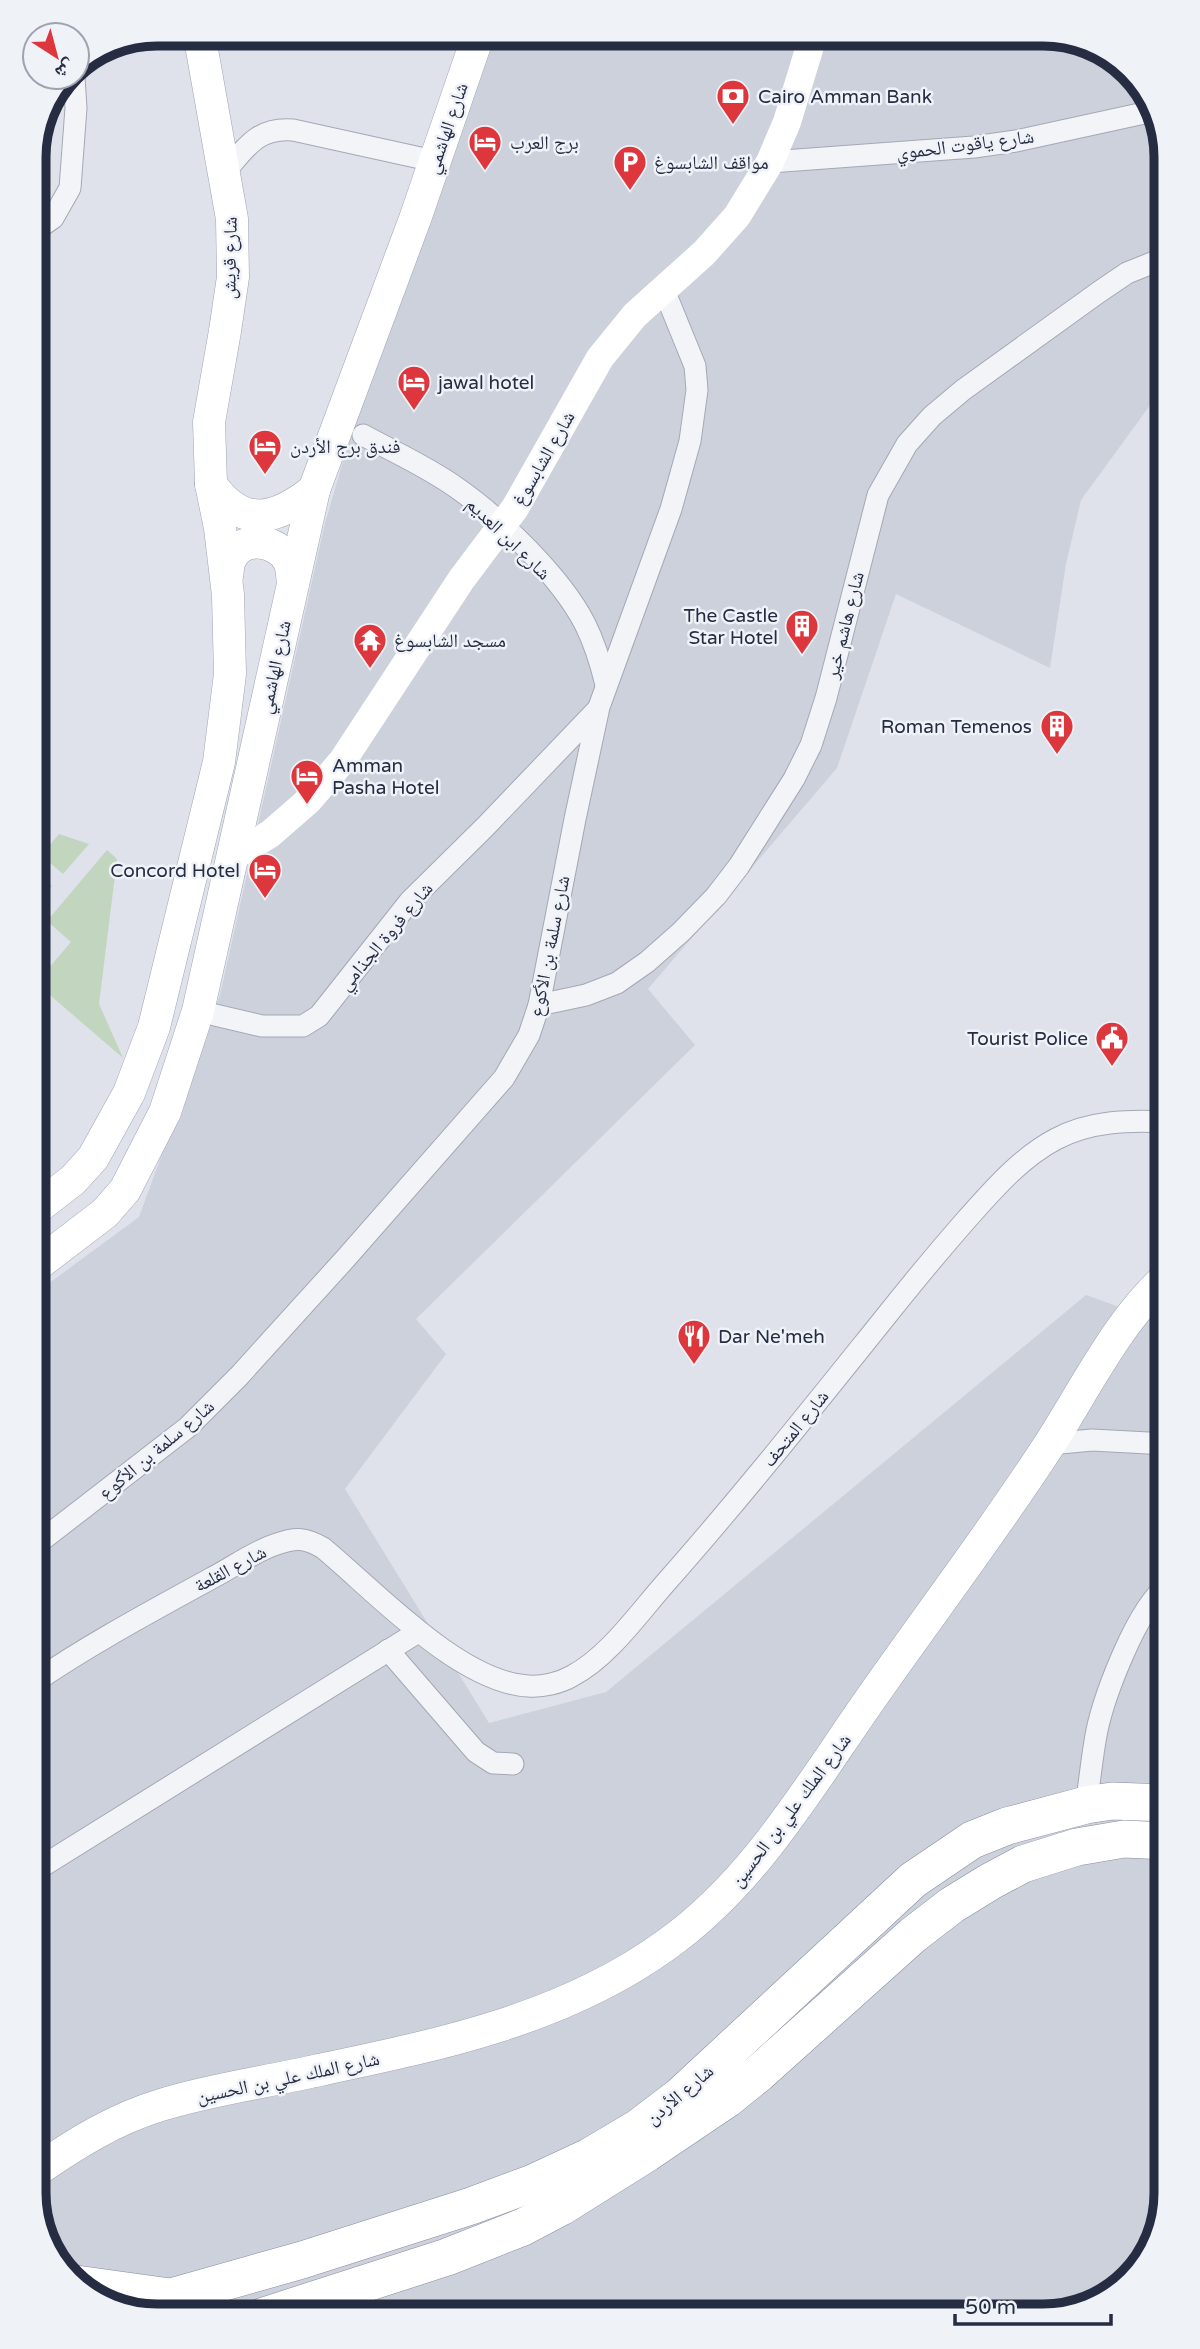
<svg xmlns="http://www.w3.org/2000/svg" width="1200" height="2349" viewBox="0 0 1200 2349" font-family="'Varela Round','Noto Naskh Arabic',sans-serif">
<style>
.built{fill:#cdd1dc}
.green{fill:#c2d5bf}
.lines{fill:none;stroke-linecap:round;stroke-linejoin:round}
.street-casing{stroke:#a4a8b5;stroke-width:23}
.primary-casing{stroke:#9da5b7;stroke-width:33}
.highway-casing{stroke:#858da2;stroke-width:38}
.street{stroke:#f2f4f8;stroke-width:21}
.secondary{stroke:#fff;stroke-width:28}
.primary{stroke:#fff;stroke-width:32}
.highway{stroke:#fff;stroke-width:37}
.labels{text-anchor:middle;stroke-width:5;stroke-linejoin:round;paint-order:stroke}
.poi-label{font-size:19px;fill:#262d43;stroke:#eff2f7;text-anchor:start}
.street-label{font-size:19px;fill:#262d43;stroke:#eff2f7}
.rim{fill:none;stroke:#262d43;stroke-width:9}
</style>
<rect width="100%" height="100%" fill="#dfe2ea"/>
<!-- built -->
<polygon class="built" points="480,33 1052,34 1118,58 1158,110 1167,156 1167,394 1156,397 1081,500 1066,564 1050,668 896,594 837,768 648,989 695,1045 416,1319 446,1354 345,1489 489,1723 606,1692 1086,1295 1139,1314 1167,1296 1167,2193 1146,2261 1090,2307 1044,2316 149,2316 82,2291 42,2239 33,2193 33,1295 139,1217 220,995 325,523 429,168"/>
<!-- green -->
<g class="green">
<polygon points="59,834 89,844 63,874 41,855"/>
<polygon points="107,850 117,859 99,1004 123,1058 36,983 71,942 47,921"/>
<polygon points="33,870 52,886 33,908"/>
</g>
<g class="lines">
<defs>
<g id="street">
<polyline points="770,162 974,147 1016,141 1158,110"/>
<path d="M225 172C246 147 258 127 293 130L434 161"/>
<polyline points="33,232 53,218 70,188 76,108 74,77"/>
<path d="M363 435C394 452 428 467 457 488 500 518 561 577 585 624 595 644 601 664 606 685"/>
<polyline points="539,1005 586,995 617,983 647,962 681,932 716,896 739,866 794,779 811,745 826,698 878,495 907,444 932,416 963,390 1099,292 1127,273 1167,257"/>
<polyline points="198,1011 262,1026 303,1026 319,1016 410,901 485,827 598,709"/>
<polyline points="1050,1444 1092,1440 1167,1444"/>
<polyline points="33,1547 188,1427 239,1376 346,1258 504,1078 529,1035 539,1005 575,819 599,707 671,509 690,441 697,390 695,366 664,290"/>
<polyline points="388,1650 476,1752 493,1763 513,1764"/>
<path d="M33 1683C90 1644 150 1612 210 1579 232 1568 254 1551 277 1544 296 1537 306 1538 323 1548 375 1591 459 1682 528 1686 543 1687 560 1683 572 1676 609 1657 641 1610 669 1579 743 1495 813 1407 883 1320 910 1286 938 1252 967 1219 993 1190 1020 1158 1056 1139 1090 1121 1128 1120 1167 1122"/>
<path d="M1086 1805C1090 1780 1092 1755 1097 1730 1105 1694 1137 1608 1167 1586"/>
<polyline points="33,1872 418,1632"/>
</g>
<g id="primary">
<path d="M211 484C242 529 275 521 314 490"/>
<path d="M227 576C228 571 228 564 230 560 241 534 277 539 289 561 292 567 292 576 293 583"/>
<polyline points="33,1211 73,1180 93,1158 129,1093 154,1027 219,762 230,674 228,595 220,528 211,484 209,422 225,331 233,277 232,219 199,33"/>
<polyline points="33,1268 105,1213 125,1190 165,1112 198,1011 314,490 415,219 479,33"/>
<path d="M33 2173C73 2145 114 2119 161 2105 209 2090 260 2083 310 2072 433 2046 561 2021 666 1945 756 1881 811 1783 874 1694 932 1611 994 1530 1049 1445 1084 1391 1119 1319 1167 1277"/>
</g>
<g id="highway">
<polyline points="76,2284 170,2297"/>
<polyline points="136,2311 171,2297 302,2260 471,2206 533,2183 589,2157 638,2128 680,2096 913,1880 972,1840 1007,1826 1086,1805 1112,1801 1167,1803"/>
<polyline points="264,2316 447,2257 523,2227 561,2207 647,2153 727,2099 758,2074 913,1935 952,1905 991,1881 1023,1864 1077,1847 1124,1839 1167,1841"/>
</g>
</defs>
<!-- street casing -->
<use href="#street" class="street-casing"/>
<!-- primary casing -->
<use href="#primary" class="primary-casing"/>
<!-- highway casing -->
<use href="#highway" class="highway-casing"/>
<!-- street -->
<use href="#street" class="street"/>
<!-- secondary -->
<polyline class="secondary" points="231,858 270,834 292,815 309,800 343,760 461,580 515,508 600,358 635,315 704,253 737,216 770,162 787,122 814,33"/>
<!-- primary -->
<use href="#primary" class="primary"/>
<!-- highway -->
<use href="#highway" class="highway"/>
</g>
<!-- icons -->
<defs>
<symbol id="bank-pin" viewBox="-11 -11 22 30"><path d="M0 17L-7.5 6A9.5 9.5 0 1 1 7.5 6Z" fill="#dd363d" stroke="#eff2f7"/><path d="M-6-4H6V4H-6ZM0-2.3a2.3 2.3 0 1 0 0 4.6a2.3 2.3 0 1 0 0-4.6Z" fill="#fff"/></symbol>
<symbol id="hotel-pin" viewBox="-11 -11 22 30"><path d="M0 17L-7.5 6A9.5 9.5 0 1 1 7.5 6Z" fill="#dd363d" stroke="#eff2f7"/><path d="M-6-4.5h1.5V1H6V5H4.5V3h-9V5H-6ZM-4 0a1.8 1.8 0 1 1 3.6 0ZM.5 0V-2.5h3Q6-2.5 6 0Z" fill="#fff"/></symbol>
<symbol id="parking-pin" viewBox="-11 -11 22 30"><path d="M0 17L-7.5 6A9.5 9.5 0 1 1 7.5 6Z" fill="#dd363d" stroke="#eff2f7"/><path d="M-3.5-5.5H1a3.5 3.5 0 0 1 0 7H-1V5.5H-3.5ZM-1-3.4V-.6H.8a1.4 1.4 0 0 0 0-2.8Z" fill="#fff"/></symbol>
<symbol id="building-pin" viewBox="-11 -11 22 30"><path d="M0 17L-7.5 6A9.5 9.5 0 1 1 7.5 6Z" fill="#dd363d" stroke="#eff2f7"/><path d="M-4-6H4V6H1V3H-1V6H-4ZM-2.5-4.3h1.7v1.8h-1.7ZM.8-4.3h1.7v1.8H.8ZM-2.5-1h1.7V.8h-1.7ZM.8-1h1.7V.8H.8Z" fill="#fff"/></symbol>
<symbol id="temple-pin" viewBox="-11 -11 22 30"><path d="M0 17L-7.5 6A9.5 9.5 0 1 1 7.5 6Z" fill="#dd363d" stroke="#eff2f7"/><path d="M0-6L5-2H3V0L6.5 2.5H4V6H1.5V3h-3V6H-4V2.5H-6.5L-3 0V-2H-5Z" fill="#fff"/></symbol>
<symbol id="civic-pin" viewBox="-11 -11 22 30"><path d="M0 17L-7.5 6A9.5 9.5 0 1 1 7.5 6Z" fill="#dd363d" stroke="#eff2f7"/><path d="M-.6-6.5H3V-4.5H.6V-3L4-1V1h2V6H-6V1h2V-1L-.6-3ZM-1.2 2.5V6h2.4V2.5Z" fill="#fff"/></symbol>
<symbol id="restaurant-pin" viewBox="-11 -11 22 30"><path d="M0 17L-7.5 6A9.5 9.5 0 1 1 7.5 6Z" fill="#dd363d" stroke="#eff2f7"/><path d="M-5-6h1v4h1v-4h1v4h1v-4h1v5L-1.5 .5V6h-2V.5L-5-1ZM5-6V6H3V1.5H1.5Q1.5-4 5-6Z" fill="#fff"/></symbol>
</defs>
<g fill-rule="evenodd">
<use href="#bank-pin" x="714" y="77" width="38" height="52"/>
<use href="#hotel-pin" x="466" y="123" width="38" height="52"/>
<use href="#parking-pin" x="611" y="143" width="38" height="52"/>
<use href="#hotel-pin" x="395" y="363" width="38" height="52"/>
<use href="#hotel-pin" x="246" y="427" width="38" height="52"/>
<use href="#building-pin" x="783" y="607" width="38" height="52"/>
<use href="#temple-pin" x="351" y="621" width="38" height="52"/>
<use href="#building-pin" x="1038" y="707" width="38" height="52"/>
<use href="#hotel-pin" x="288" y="757" width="38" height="52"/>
<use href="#hotel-pin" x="246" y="851" width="38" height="52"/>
<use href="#civic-pin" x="1093" y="1019" width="38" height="52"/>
<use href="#restaurant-pin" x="675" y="1317" width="38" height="52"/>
</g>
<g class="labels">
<!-- poi labels -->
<g class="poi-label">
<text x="758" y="103">Cairo Amman Bank</text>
<text x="510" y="149">برج العرب</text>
<text x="654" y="169">مواقف الشابسوغ</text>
<text x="438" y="389">jawal hotel</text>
<text x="290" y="453">فندق برج الأردن</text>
<text x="778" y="622" text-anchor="end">The Castle<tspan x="778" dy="22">Star Hotel</tspan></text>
<text x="394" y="647">مسجد الشابسوغ</text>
<text x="1032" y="733" text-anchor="end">Roman Temenos</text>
<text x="332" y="772">Amman<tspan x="332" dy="22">Pasha Hotel</tspan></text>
<text x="240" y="877" text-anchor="end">Concord Hotel</text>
<text x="1088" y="1045" text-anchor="end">Tourist Police</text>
<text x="718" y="1343">Dar Ne'meh</text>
</g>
<!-- street labels -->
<g class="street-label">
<text transform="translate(446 128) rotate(-71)" y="7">شارع الهاشمي</text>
<text transform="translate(965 144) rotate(-7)" y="7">شارع ياقوت الحموي</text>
<text transform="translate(229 258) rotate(-89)" y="7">شارع قريش</text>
<text transform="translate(543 458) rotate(-60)" y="7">شارع الشابسوغ</text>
<text transform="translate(509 538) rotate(44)" y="7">شارع ابن العديم</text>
<text transform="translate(844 625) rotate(-76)" y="7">شارع هاشم خير</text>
<text transform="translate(274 667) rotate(-78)" y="7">شارع الهاشمي</text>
<text transform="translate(385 936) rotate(-50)" y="7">شارع فروة الجذامي</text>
<text transform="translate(549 946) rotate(-79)" y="7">شارع سلمة بن الأكوع</text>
<text transform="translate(795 1428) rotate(-51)" y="7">شارع المتحف</text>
<text transform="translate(156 1449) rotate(-40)" y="7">شارع سلمة بن الأكوع</text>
<text transform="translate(230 1568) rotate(-28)" y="7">شارع القلعة</text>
<text transform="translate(790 1810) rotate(-53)" y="7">شارع الملك علي بن الحسين</text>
<text transform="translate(288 2077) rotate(-12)" y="7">شارع الملك علي بن الحسين</text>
<text transform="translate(679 2094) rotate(-40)" y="7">شارع الأردن</text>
</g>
</g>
<!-- crop -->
<path d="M0 0H1200V2349H0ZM157 46H1043A111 111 0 0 1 1154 157V2193A111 111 0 0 1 1043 2304H157A111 111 0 0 1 46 2193V157A111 111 0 0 1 157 46Z" fill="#eff2f7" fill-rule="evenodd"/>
<path class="rim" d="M157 46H1043A111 111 0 0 1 1154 157V2193A111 111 0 0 1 1043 2304H157A111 111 0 0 1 46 2193V157A111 111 0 0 1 157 46Z"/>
<!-- north arrow -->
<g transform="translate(56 56) rotate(144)"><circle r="33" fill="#eff2f7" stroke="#9fa3af" stroke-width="2"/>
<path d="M0-5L12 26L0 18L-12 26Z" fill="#dd363d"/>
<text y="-10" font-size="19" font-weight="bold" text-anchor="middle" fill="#262d43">ش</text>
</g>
<!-- scale -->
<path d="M955 2314v10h156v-10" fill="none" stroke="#262d43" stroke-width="3.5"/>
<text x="965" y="2314" font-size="21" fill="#262d43" stroke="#eff2f7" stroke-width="5" paint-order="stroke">50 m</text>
</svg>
